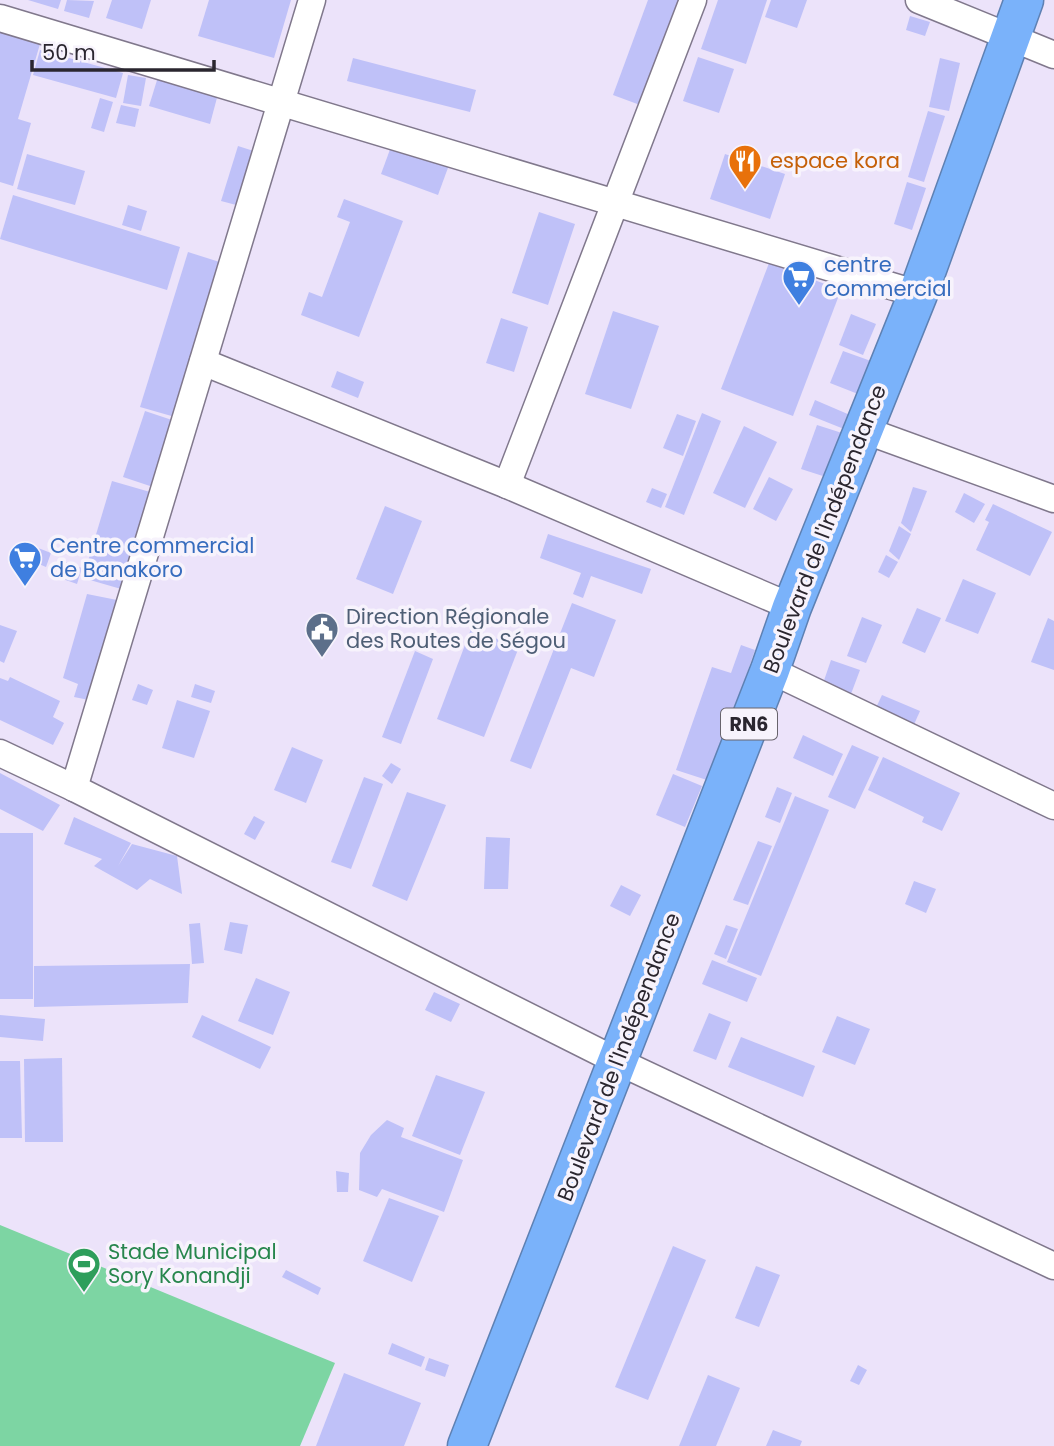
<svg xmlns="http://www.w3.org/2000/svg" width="1054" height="1446" viewBox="0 0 1054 1446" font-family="Poppins,sans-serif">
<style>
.green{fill:#7dd5a3}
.building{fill:#bfc1f8}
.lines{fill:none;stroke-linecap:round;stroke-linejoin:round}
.street-casing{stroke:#80788c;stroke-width:29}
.highway-casing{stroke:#5e81b3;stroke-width:41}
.street{stroke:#fff;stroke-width:26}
.highway{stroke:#7ab2fa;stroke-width:38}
.labels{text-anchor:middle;stroke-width:7;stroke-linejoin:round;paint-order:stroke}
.shield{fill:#f7f3fc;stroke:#68646c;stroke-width:2}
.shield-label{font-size:19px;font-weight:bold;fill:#2a262f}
.food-label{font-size:21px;fill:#c56008;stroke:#f7f3fc;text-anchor:start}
.shop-label{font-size:21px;fill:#366cbe;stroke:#f7f3fc;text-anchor:start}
.street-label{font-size:21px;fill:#2a262f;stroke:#f7f3fc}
.service-label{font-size:21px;fill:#4e5e75;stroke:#f7f3fc;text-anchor:start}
.leisure-label{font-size:21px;fill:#27864d;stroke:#f7f3fc;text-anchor:start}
</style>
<rect width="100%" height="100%" fill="#ece3fa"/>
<!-- green -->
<polygon class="green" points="0,1225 335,1363 300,1446 0,1446"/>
<!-- building -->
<g class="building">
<polygon points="28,0 61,0 58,9"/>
<polygon points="67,0 94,1 89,18 64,11"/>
<polygon points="112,0 151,0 142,29 106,18"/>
<polygon points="209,0 291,0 274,58 198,36"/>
<polygon points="648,0 679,0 640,105 613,95"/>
<polygon points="718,0 767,0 746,64 701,49"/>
<polygon points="771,0 807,0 797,28 765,17"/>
<polygon points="910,16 930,22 925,36 906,30"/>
<polygon points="0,32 40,44 18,119 31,123 13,186 0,182"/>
<polygon points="40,50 123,73 116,98 33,75"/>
<polygon points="698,57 734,69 719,113 683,101"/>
<polygon points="353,58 476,90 470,112 347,81"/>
<polygon points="940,58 960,63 949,111 929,107"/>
<polygon points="128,75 146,78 141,106 123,103"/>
<polygon points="158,77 218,94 210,124 149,106"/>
<polygon points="100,98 113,102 104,132 91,128"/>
<polygon points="121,105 139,109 135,127 116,123"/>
<polygon points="928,111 945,116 924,182 908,177"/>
<polygon points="392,144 449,165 438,195 381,174"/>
<polygon points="238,146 257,152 240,206 221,201"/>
<polygon points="27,154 85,171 75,205 17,189"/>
<polygon points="725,154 785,174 770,219 710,199"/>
<polygon points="907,182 926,188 912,230 894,224"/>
<polygon points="13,195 180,247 167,290 0,239"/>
<polygon points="344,199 403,221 359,337 301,315 309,292 322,297 350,222 337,217"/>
<polygon points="128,205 147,211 141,231 122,225"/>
<polygon points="539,212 575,224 548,305 512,293"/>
<polygon points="188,252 229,265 182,419 140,407"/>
<polygon points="769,263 841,290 793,416 721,389"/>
<polygon points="613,311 659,326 631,409 585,394"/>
<polygon points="851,314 876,324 863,355 839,345"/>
<polygon points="501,318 528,327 514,372 486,363"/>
<polygon points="843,351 871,361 858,394 830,383"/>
<polygon points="337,371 364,382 358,398 331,387"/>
<polygon points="815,400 850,415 844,429 809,415"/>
<polygon points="145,411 181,423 159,489 123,477"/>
<polygon points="702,413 721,421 684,515 665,507"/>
<polygon points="677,414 696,421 683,456 663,448"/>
<polygon points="817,425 842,433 826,477 801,469"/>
<polygon points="744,426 777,442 745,508 713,493"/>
<polygon points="769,477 793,489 776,521 753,509"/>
<polygon points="112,481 157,494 128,591 83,578"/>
<polygon points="913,487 927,491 911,532 901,523"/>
<polygon points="652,488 667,494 661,508 646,502"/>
<polygon points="964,493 985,504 974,523 955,512"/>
<polygon points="993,504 1052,532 1030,576 976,550 989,522 985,520"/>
<polygon points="385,506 422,521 393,594 356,579"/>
<polygon points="899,526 911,534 899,560 889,551"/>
<polygon points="548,534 651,569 642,594 591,576 583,598 573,594 581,573 540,558"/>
<polygon points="33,546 51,553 46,567 27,559"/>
<polygon points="886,555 898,562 889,578 878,572"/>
<polygon points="66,562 82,568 77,584 60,578"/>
<polygon points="963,579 996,593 978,634 945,621"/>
<polygon points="87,594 122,601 94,701 74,697 78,684 63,678"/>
<polygon points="572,603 616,620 594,677 571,668 531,769 510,761"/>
<polygon points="917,608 941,618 925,653 902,643"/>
<polygon points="862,617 882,625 866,663 847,656"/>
<polygon points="1048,618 1054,621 1054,670 1031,662"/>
<polygon points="0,625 17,631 4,663 0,661"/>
<polygon points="471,629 519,647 484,737 437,719"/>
<polygon points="741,645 755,650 710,781 676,770 712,667 731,673"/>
<polygon points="415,651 433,659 401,744 382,737"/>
<polygon points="831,660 860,670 848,702 820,692"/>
<polygon points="10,677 60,701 53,717 64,723 53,745 0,720 0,678 8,681"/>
<polygon points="138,684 153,690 147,705 132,700"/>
<polygon points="195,684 215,691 211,703 191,697"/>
<polygon points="882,695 920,711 912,729 874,712"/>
<polygon points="177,700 210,711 194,758 162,748"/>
<polygon points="803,735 843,754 833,776 793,758"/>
<polygon points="852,745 879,757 855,809 828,797"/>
<polygon points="292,747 323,760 306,803 274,790"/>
<polygon points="883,757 960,793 942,831 922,822 924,817 868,790"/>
<polygon points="391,763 401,769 392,784 382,776"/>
<polygon points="0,773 60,805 43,831 0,809"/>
<polygon points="673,774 702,786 685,827 656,815"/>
<polygon points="364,777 383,784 351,869 331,862"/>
<polygon points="777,787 792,793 780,823 765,817"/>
<polygon points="407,792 446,805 407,901 372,886"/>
<polygon points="795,796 829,810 761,976 727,962"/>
<polygon points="254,816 265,822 255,840 244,834"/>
<polygon points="74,817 131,843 118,866 132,844 177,856 182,894 150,879 137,890 94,866 102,859 64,844"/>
<rect x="0" y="833" width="33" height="166"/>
<polygon points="486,837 510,838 508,889 484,889"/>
<polygon points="758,841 772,846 748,905 733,900"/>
<polygon points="914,881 936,889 926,913 905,904"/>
<polygon points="621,885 641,895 630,916 610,906"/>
<polygon points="230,922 248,925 242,954 224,950"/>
<polygon points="200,923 204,963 192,964 189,924"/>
<polygon points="726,925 738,929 726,959 714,954"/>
<polygon points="712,960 757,978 747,1002 702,984"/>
<polygon points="190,964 188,1003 34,1007 34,966"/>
<polygon points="256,978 290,992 273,1035 238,1021"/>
<polygon points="434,992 460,1004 451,1022 425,1010"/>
<polygon points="709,1013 731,1022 716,1060 693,1051"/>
<polygon points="0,1015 45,1019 43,1041 0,1037"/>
<polygon points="202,1015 271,1047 260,1069 192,1037"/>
<polygon points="837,1016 870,1029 855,1065 822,1052"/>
<polygon points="741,1037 815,1066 803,1097 728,1067"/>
<polygon points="62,1058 63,1142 25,1142 24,1059"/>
<polygon points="0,1061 20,1061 22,1138 0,1138"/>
<polygon points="436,1075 485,1092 460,1155 412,1136"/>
<polygon points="387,1120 404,1128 401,1137 463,1160 444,1212 382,1189 377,1197 359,1190 360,1153 371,1135"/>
<polygon points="336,1171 349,1173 348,1192 337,1192"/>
<polygon points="389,1198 439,1216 412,1282 363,1261"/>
<polygon points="673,1246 706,1260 648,1400 615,1387"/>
<polygon points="756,1266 780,1275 759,1327 735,1318"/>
<polygon points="286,1270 321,1288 318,1295 282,1277"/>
<polygon points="392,1343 425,1357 421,1367 388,1354"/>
<polygon points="429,1358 449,1365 445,1377 425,1370"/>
<polygon points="858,1365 867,1370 859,1385 850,1381"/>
<polygon points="344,1373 421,1403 404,1446 316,1446"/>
<polygon points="708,1375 740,1388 716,1446 679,1446"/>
<polygon points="773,1430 802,1441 800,1446 766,1446"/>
</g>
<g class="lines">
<defs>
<g id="street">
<polyline points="919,0 1054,55"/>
<polyline points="0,18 918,294"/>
<polyline points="203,362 507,485 792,607"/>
<polyline points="864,430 1054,499"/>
<polyline points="507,485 693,0"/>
<polyline points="770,670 1054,806"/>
<polyline points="0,753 74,788 617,1061 1054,1266"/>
<polyline points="74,788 312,0"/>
</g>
<polyline id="highway" points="467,1446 770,670 792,607 918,294 1024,0"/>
</defs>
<!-- street casing -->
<use href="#street" class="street-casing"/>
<!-- highway casing -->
<use href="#highway" class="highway-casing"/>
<!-- street -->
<use href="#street" class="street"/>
<!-- highway -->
<use href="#highway" class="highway"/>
</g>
<!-- icons -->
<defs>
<symbol id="restaurant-pin" viewBox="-11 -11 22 30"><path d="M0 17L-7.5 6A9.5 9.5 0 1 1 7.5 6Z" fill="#e8710a" stroke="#f7f3fc"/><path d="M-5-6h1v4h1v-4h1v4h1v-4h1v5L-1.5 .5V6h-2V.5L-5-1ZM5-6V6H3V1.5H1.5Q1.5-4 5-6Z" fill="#fff"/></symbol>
<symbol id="supermarket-pin" viewBox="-11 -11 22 30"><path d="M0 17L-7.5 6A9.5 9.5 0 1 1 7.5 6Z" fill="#3f7fe0" stroke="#f7f3fc"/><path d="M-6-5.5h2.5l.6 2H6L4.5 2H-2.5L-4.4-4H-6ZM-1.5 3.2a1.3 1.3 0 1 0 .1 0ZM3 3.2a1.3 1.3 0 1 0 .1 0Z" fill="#fff"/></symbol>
<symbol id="civic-pin" viewBox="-11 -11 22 30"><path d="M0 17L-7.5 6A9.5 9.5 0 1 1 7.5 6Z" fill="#5c6f8a" stroke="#f7f3fc"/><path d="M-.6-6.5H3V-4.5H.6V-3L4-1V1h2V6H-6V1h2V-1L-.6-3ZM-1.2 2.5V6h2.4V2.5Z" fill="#fff"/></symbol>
<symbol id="stadium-pin" viewBox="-11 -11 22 30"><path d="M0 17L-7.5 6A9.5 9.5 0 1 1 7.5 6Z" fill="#2e9e5b" stroke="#f7f3fc"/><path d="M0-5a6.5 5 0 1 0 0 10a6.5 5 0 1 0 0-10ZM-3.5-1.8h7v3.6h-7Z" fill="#fff"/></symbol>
</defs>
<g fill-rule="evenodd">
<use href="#restaurant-pin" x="726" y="142" width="38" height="52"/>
<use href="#supermarket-pin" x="780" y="258" width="38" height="52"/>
<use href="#supermarket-pin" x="6" y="539" width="38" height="52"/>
<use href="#civic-pin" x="303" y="610" width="38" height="52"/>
<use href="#stadium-pin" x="65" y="1245" width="38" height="52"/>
</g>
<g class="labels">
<!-- shield labels -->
<rect class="shield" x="721" y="708.5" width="56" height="31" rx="5"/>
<g class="shield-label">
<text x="749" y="731">RN6</text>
</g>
<!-- food labels -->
<g class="food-label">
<text x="770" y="168">espace kora</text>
</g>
<!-- shop labels -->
<g class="shop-label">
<text x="824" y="272">centre<tspan x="824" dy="24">commercial</tspan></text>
<text x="50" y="553">Centre commercial<tspan x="50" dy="24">de Banakoro</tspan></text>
</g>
<!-- street labels -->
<g class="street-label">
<text transform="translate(825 529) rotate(-69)" y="7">Boulevard de l'Indépendance</text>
<text transform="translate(619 1057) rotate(-69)" y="7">Boulevard de l'Indépendance</text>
</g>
<!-- service labels -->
<g class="service-label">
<text x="346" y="624">Direction Régionale<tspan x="346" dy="24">des Routes de Ségou</tspan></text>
</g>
<!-- leisure labels -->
<g class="leisure-label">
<text x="108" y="1259">Stade Municipal<tspan x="108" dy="24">Sory Konandji</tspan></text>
</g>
</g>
<!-- scale -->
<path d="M32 60v10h182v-10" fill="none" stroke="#2a262f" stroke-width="3.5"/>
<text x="42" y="60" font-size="21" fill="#2a262f" stroke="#f7f3fc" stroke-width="5" paint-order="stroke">50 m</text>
</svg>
